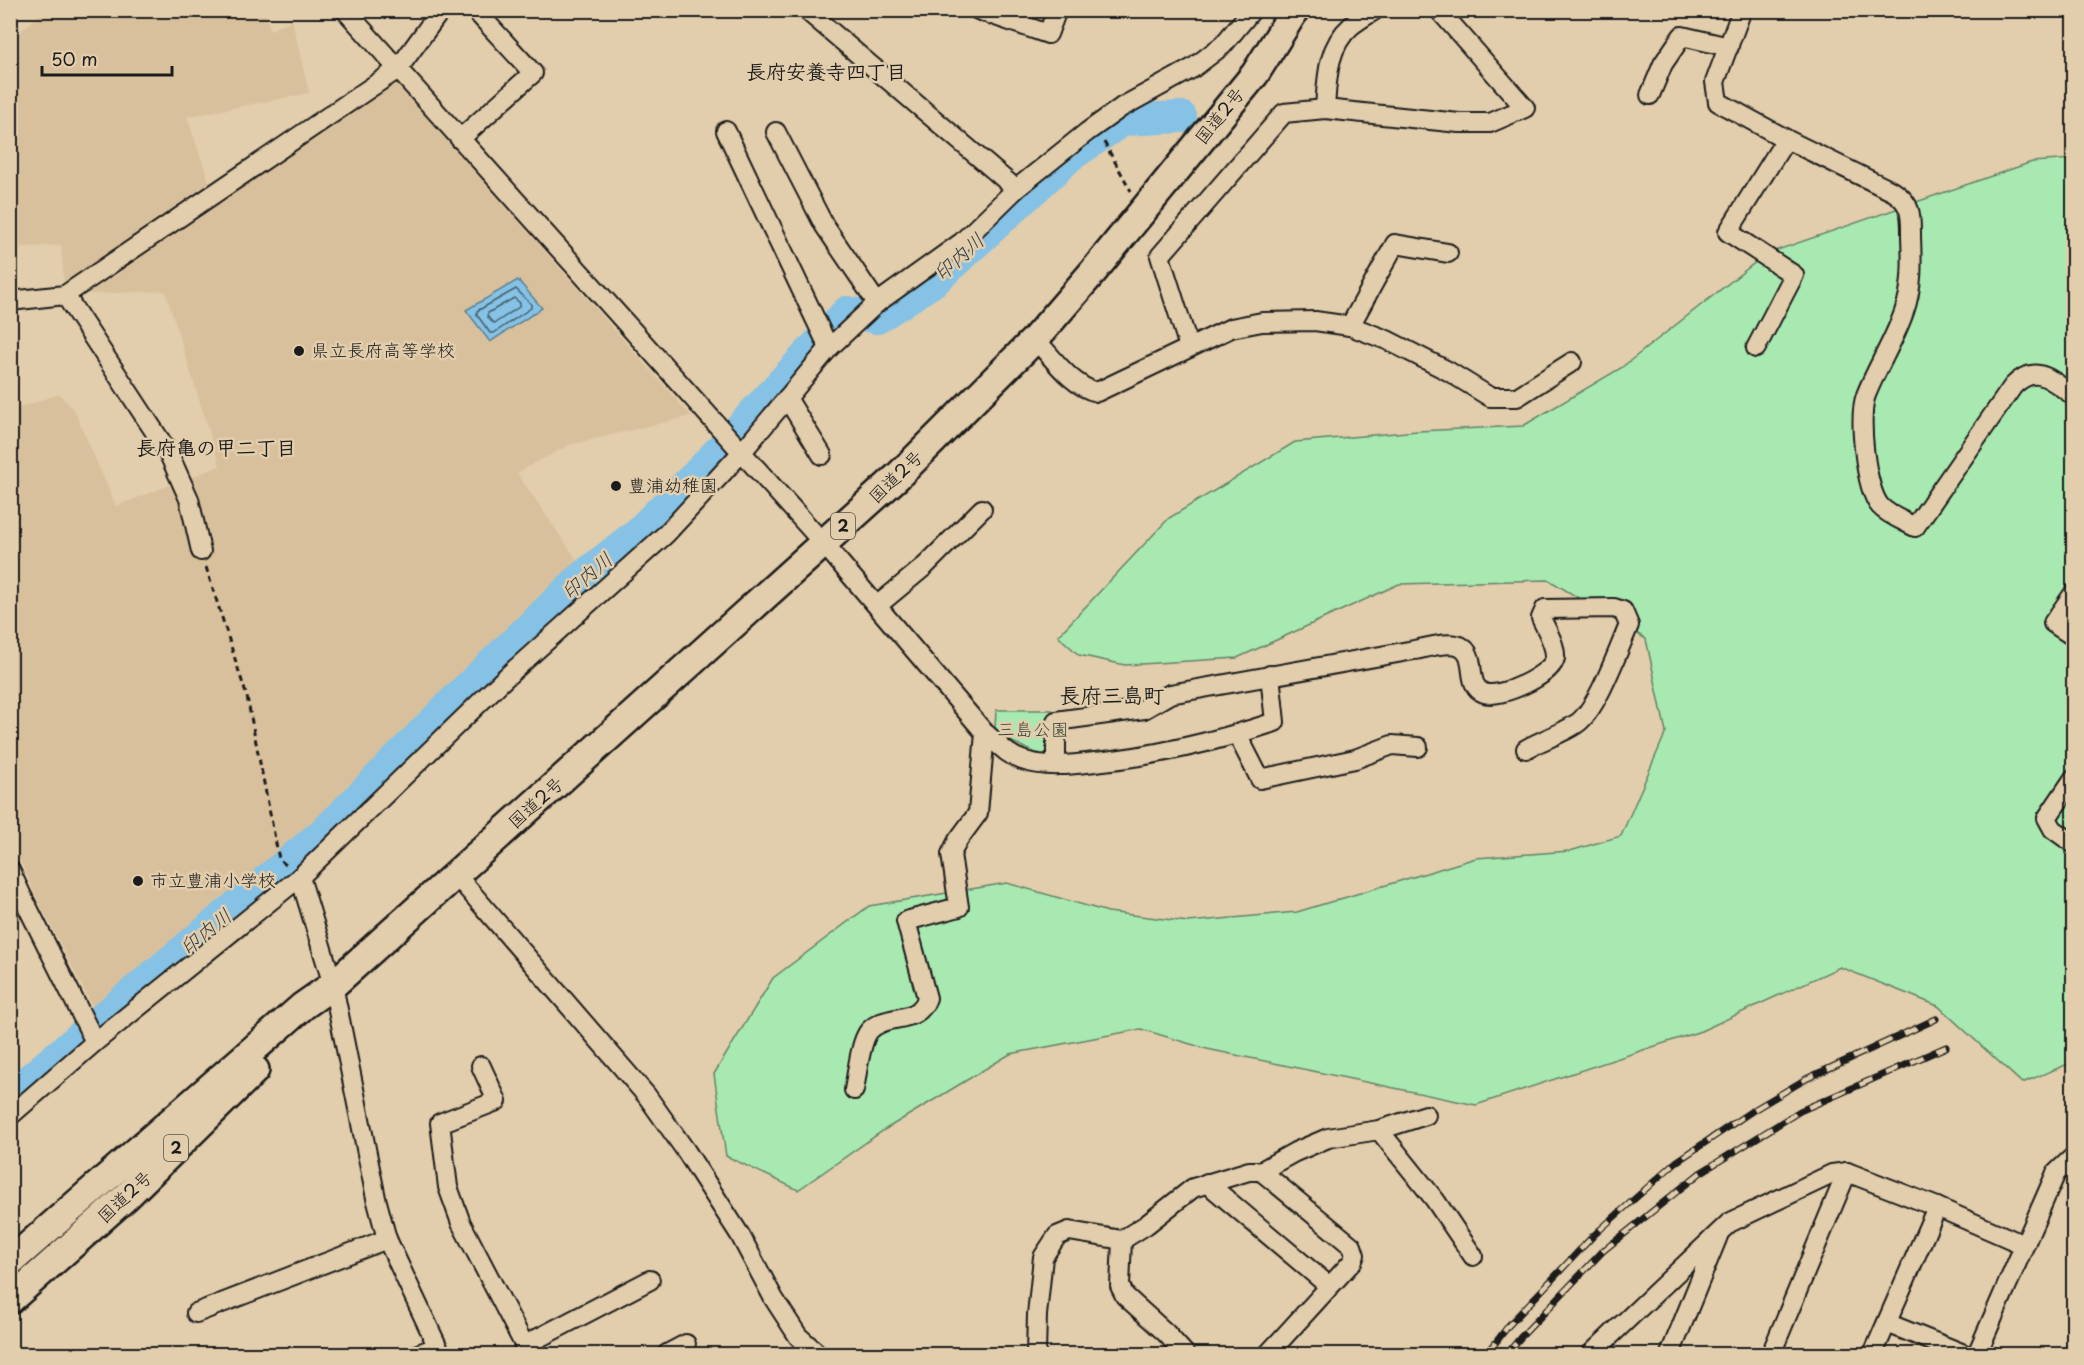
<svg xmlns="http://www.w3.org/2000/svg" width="2084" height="1365" viewBox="0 0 2084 1365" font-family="'Playpen Sans','Klee One',sans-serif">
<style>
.built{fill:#d9c09c}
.green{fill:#a8e9b1;stroke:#628266;stroke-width:1.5}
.water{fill:#85c2e5;stroke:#5b8095;stroke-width:1.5}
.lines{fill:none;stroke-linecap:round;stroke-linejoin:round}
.shore{stroke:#465e6c;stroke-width:1.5}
.river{stroke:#85c2e5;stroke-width:32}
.minor-casing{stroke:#1c1c1c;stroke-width:22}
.highway-casing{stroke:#1c1c1c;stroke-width:32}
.path{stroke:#1c1c1c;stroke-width:3;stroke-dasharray:6 4.5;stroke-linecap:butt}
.minor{stroke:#e2cdac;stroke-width:18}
.highway{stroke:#e2cdac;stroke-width:27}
.rail-casing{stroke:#1c1c1c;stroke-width:7}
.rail{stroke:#e2cdac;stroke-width:4.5;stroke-dasharray:14;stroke-linecap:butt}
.poi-dot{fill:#1c1c1c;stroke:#e2cdac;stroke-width:2}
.labels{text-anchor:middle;stroke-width:5;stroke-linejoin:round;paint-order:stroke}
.shield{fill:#e2cdac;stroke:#575147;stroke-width:1.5}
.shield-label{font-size:16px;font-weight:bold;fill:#1c1c1c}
.street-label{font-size:18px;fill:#1c1c1c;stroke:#e2cdac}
.poi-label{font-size:18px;fill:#1c1c1c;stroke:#e2cdac;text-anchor:start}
.park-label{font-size:18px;fill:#38453a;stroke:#e2cdac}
.neighbourhood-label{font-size:20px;font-weight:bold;fill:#1c1c1c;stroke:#e2cdac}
.water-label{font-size:20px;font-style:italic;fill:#313d44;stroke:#e2cdac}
.quarter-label{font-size:21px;font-weight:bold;fill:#1c1c1c;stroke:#e2cdac}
</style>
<rect width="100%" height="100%" fill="#e2cdac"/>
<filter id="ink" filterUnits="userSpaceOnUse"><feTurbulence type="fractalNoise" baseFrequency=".0167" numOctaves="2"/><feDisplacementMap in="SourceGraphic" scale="12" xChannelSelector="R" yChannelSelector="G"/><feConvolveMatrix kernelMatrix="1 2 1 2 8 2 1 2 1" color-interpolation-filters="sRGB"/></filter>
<g filter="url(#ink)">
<!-- built -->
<polygon class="built" points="265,10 270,30 292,20 309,93 187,117 216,201 390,86 398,85 691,416 569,445 517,473 581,566 488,654 291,856 97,1015 38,901 11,840 10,411 59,394 74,410 116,506 220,466 165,291 65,295 61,245 11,248 11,37 14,38 43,11"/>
<!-- green -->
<g class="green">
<polygon points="2073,159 2073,1062 2022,1083 1938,1006 1840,967 1701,1031 1476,1105 1207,1049 1141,1029 1010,1054 884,1130 798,1190 726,1156 714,1074 773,978 869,906 1007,883 1108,912 1188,922 1297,912 1476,858 1570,851 1621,836 1666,732 1646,639 1549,580 1399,584 1237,658 1125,665 1079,655 1058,636 1169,518 1295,442 1418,431 1523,426 1621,368 1766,254 2032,162"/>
<polygon points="996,710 1052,710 1054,748 1041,756 1001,736 995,727"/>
</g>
<!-- water -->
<polygon class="water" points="518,280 542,308 490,342 466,310"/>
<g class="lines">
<!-- shore -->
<g class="shore">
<polygon points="516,289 531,304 531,308 494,333 490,333 477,315 477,311"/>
<polygon points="514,298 520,303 519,307 495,323 492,322 487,316 488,313"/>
</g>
<!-- river -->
<polyline class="river" points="10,1096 328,829 461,694 581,578 638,533 703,468 847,312 877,318 935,280 1070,156 1123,120 1181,117"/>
<defs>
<g id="minor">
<path d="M345 10 824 544 985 733C997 743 1007 755 1022 760 1044 768 1072 765 1095 762 1157 756 1217 741 1275 722L1270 675"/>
<polyline points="806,10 1016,189"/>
<polyline points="978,10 1048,34 1057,10"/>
<path d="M1742 10 1715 82 1718 102 1786 139 1894 192C1912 204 1911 216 1911 236 1912 262 1913 287 1904 312 1894 341 1877 367 1866 395 1858 416 1865 488 1880 506 1888 515 1904 521 1915 527L2013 386C2036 362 2052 381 2074 396"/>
<polyline points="1650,95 1663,64 1682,36 1729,47"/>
<path d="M1325 109C1327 79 1327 47 1351 26 1358 20 1367 15 1375 10"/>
<polyline points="726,131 829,348"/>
<polyline points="776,132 824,225 877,303"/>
<polyline points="460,139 533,73 475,10"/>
<polyline points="65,295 168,452 189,499 201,551"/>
<polyline points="10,301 65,295 398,69 441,10"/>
<polyline points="1350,326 1395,244 1448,253"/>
<path d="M1035 339C1052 357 1072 387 1097 392L1231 328 1262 322 1315 321 1350 326 1387 340 1448 371 1490 397H1517L1572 362"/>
<polyline points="1189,347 1160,256 1284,113 1325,109 1459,123 1490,123 1525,108 1439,10"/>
<polyline points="1756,348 1794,275 1728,232 1786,139"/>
<polyline points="787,398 822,455"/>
<polyline points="2074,593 2053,623 2074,637"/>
<polyline points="878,605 925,566 982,509"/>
<polyline points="1237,734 1260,779 1355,759 1392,745 1418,747"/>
<path d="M1056 765V721L1144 709 1170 694 1414 650C1427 648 1448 641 1460 646 1479 655 1464 685 1484 693 1500 699 1552 675 1555 658 1556 645 1546 629 1541 618L1545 609 1614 608 1623 611 1629 625C1619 648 1597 711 1576 724 1561 734 1542 740 1526 749"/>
<polyline points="2074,778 2047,818 2053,829 2074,844"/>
<polyline points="10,870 22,896 95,1042"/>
<polyline points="456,875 647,1096 686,1151 740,1235 774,1299 798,1336 818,1354"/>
<polyline points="300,877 333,985 376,1198 387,1239 441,1354"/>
<polyline points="481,1066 497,1101 440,1123 448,1187 461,1223 529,1354"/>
<path d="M854 1090C857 1075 860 1042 869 1031 886 1012 918 1026 927 998L906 921 959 907 951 854 958 840 978 813 985 733"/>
<polyline points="10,1116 95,1042 300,877 504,679 666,534 742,452 829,348 877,303 962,242 1016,189 1087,132 1122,107 1193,68 1223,45 1252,10"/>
<polyline points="1379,1130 1426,1115"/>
<polyline points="1261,1171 1295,1152 1328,1138 1379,1130 1435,1200 1473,1256"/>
<polyline points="1207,1183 1329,1286"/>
<polyline points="1122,1240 1120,1286 1125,1296 1166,1333 1185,1354"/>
<polyline points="196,1313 387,1239"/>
<polyline points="1887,1323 1964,1354"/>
<polyline points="525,1345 650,1280"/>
<polyline points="418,1354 437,1347"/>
<polyline points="667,1354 686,1344"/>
<polyline points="1036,1354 1037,1315 1043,1257 1057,1236 1069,1231 1122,1240 1146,1225 1193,1188 1249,1171 1261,1171 1352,1246 1355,1255 1352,1262 1268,1354"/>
<polyline points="1591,1354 1729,1223 1832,1174 1847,1172 1937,1207 2024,1245"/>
<polyline points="1670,1354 1718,1236"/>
<polyline points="1771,1354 1847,1172"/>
<polyline points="1873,1354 1937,1207"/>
<polyline points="1977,1354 2056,1173 2074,1156"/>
</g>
<g id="highway">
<polyline points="10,1262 303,1006 333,985 897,477 1035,339 1092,273 1255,74 1295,10"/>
<polyline points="10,1300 126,1197 255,1070"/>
</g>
</defs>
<!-- minor casing -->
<use href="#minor" class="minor-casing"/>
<!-- highway casing -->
<use href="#highway" class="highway-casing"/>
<!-- path -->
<g class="path">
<polyline points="1104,142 1131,191"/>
<polyline points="206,567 247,697 279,859 287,866"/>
</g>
<!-- minor -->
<use href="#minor" class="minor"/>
<!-- highway -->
<use href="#highway" class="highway"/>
<defs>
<g id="rail">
<polyline points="1487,1354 1509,1325 1594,1235 1676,1162 1752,1111 1806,1079 1936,1019"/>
<polyline points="1507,1354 1520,1338 1603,1251 1700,1173 1800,1111 1946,1047"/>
</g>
</defs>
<!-- rail casing -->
<use href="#rail" class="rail-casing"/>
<!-- rail -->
<use href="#rail" class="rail"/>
</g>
</g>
<!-- markers -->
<g class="poi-dot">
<circle cx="299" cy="351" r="6"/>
<circle cx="616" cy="486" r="6"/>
<circle cx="138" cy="881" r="6"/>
</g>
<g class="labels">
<!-- shield labels -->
<g class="shield">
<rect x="831" y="513" width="24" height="26" rx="4.5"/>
<rect x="164" y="1135" width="24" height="26" rx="4.5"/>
</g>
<g class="shield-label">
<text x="843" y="532">2</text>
<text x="176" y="1154">2</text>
</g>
<!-- street labels -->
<g class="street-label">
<text transform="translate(1220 116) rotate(-51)" y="6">国道2号</text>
<text transform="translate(896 477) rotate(-44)" y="6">国道2号</text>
<text transform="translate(536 803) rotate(-42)" y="6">国道2号</text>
<text transform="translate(125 1197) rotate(-43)" y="6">国道2号</text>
</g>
<!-- poi labels -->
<g class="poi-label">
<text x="311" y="357">県立長府高等学校</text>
<text x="628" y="492">豊浦幼稚園</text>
<text x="150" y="887">市立豊浦小学校</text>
</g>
<!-- park labels -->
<g class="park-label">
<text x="1033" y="736">三島公園</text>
</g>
<!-- neighbourhood labels -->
<g class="neighbourhood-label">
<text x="826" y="79">長府安養寺四丁目</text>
<text x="216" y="455">長府亀の甲二丁目</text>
</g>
<!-- water labels -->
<g class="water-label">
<text transform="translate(959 257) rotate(-42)" y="7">印内川</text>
<text transform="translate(587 576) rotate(-41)" y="7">印内川</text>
<text transform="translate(206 932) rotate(-40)" y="7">印内川</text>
</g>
<!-- quarter labels -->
<g class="quarter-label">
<text x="1112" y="703">長府三島町</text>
</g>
</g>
<!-- margin -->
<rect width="2084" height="1365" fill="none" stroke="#e2cdac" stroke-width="36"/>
<rect x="18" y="18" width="2048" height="1329" fill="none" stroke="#1c1c1c" stroke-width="2" filter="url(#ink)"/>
<!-- scale -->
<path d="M42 66v9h130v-9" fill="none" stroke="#1c1c1c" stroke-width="3"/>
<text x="51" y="66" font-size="18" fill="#1c1c1c" stroke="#e2cdac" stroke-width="4.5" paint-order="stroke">50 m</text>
</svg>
